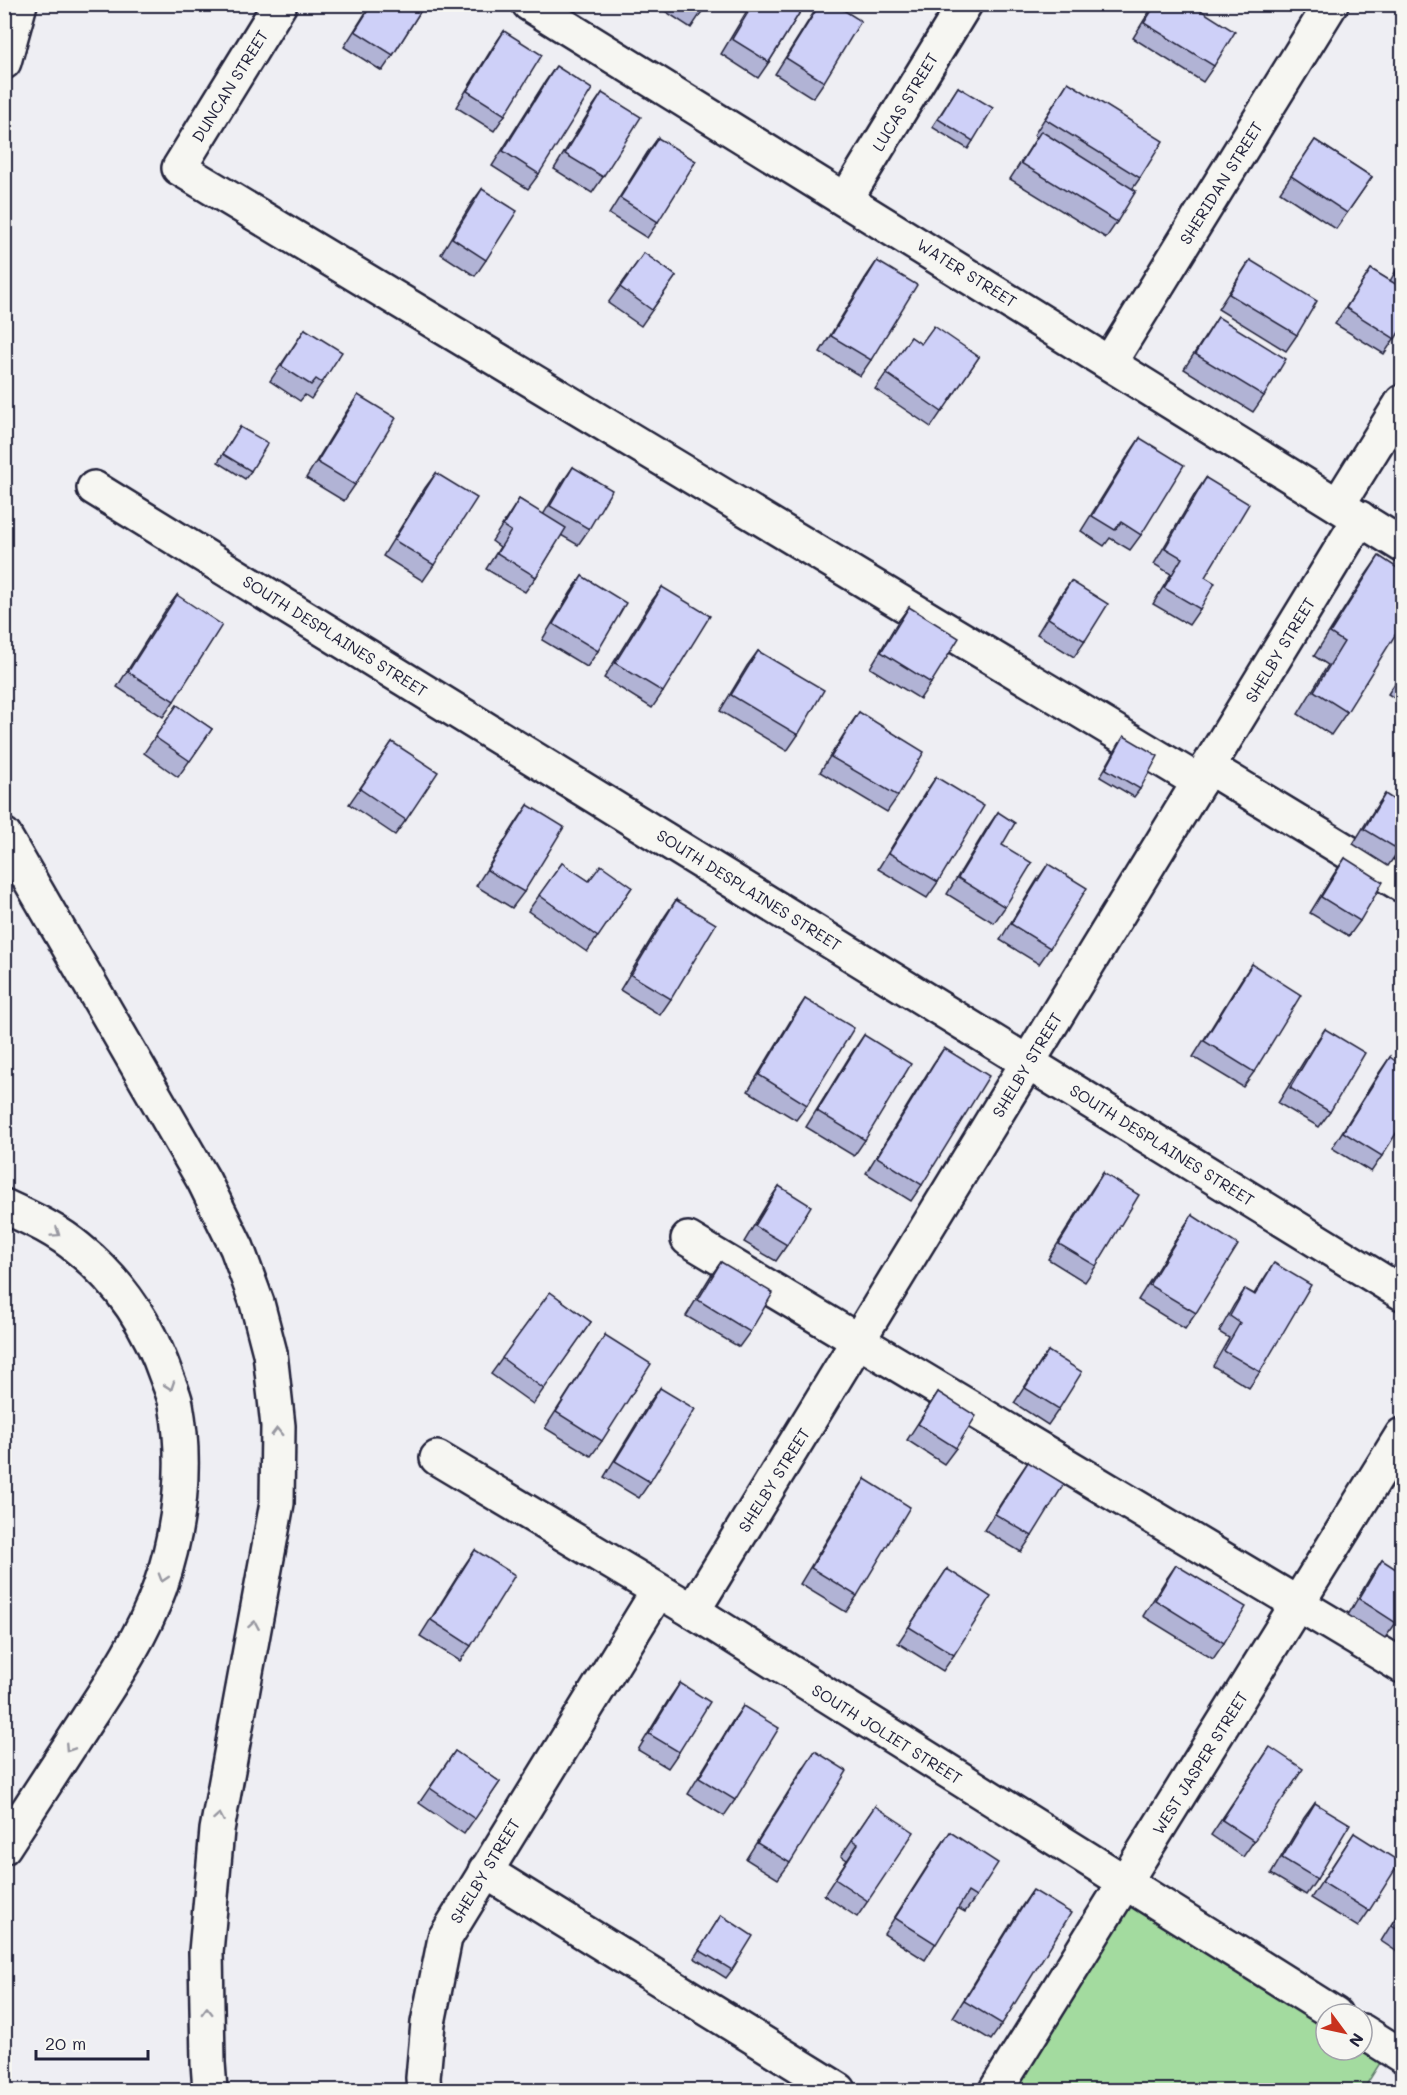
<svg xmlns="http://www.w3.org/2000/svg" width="1407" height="2095" viewBox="0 0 1407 2095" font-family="Mali,sans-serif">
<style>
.green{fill:#a3db9f;stroke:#627e6d;stroke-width:1.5}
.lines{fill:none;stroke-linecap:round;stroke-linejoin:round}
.minor-casing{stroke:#22223b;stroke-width:38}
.highway-casing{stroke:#22223b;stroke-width:38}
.minor{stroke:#f6f6f2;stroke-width:33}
.highway{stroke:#f6f6f2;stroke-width:33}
.wall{fill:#b1b3d5;stroke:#22223b;stroke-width:1.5}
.building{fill:#ced0f8;stroke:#22223b;stroke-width:1.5}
.oneway{stroke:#9797a0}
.labels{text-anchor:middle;stroke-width:4.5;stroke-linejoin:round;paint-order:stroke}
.street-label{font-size:16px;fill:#22223b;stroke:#f6f6f2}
</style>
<rect width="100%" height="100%" fill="#eeeef3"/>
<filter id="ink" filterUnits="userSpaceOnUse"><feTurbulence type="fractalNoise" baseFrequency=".0167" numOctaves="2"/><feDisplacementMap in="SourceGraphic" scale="12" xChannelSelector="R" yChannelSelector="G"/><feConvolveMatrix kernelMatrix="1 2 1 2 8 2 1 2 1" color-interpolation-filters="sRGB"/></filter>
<g filter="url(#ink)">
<!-- green -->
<polygon class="green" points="1126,1889 1326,2014 1326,2050 1387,2052 1363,2090 1002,2090"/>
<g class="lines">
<defs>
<g id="minor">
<polyline points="280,4 179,168 1199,782"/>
<polyline points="529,4 1402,545"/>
<polyline points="846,199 965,4"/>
<polyline points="1110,362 1331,4"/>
<polyline points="94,488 1402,1293"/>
<polyline points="1338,505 1402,402"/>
<polyline points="1208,767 1402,885"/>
<polyline points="688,1239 1402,1666"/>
<polyline points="437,1458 693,1611 1335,2014"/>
<polyline points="693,1611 1360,518"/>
<polyline points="485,1871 839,2090"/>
<polyline points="1362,2031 1402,2056"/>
<polyline points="424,2090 423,2078 428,2023 445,1938 658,1591"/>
<polyline points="996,2090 1402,1435"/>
</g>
<g id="highway">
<polyline points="4,62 20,4"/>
<polyline points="4,835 204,1181 237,1248 257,1303 270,1353 278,1426 277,1503 217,1830 206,1952 208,2063 210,2090"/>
<path d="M4 1206C30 1218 57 1230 79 1249 122 1284 149 1326 167 1378 170 1386 174 1395 176 1404 187 1465 180 1529 160 1587 144 1633 115 1677 88 1718 60 1761 32 1804 4 1847"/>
</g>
</defs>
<!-- minor casing -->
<use href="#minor" class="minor-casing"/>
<!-- highway casing -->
<use href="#highway" class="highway-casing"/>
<!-- minor -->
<use href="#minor" class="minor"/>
<!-- highway -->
<use href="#highway" class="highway"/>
</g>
<!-- wall -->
<g class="wall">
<polygon points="371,4 425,4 393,55 382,71 344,47"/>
<polygon points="654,4 707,4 691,28"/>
<polygon points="751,4 805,4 769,62 758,78 721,54"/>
<polygon points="819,4 824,82 813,98 775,74"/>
<polygon points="1154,4 1191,4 1214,66 1203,82 1133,38"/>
<polygon points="1243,4 1251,4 1249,8"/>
<polygon points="504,31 505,115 494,131 456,107 493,47"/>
<polygon points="556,66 539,174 528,189 492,166 545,82"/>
<polygon points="1068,82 1140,178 1133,188 1117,222 1106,238 1010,179 1037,137 1034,135"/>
<polygon points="958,87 973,141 968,149 932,127"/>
<polygon points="602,93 603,177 592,193 554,169 591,109"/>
<polygon points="658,138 658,222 647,238 609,214 647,153"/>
<polygon points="1315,140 1372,177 1336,229 1280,192"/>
<polygon points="482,189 486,260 475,276 441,254 471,204"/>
<polygon points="644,253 676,276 641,326 608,303"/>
<polygon points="1250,260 1297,335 1286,351 1218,309"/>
<polygon points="1402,260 1402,327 1384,354 1335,324 1371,269 1390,281"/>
<polygon points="877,261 871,360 860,376 820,352 866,277"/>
<polygon points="1218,317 1264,396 1253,412 1184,369"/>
<polygon points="305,329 322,383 311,399 305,395 300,401 270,381"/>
<polygon points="911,337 921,344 979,357 931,427 875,389"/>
<polygon points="358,395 355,485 344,501 306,478 347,411"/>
<polygon points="240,427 251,471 245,479 218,462"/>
<polygon points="1140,438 1141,535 1130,550 1110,538 1104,546 1081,531 1129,454"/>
<polygon points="573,467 589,529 578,545 561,535 536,577 525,592 486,569 500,547 492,541 519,499 543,515 562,483"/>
<polygon points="436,473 434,565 423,581 383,556 425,488"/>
<polygon points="1206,478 1205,577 1200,609 1189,625 1153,604 1171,574 1154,564 1195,494"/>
<polygon points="1379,556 1347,712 1331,735 1298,714 1328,665 1314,656 1363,579"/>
<polygon points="582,576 598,651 587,667 542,640 571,592"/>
<polygon points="1071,581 1085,641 1074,657 1037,634 1060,596"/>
<polygon points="662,587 663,692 652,708 604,678 651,602"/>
<polygon points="177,595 174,701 163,717 117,687 165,611"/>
<polygon points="909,607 931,683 920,699 870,668 897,623"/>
<polygon points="758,651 798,735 787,751 720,711 747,666"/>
<polygon points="1402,672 1402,703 1388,694"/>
<polygon points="177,705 212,729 178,777 144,753"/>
<polygon points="859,712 898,796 887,812 820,772 848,728"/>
<polygon points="1124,736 1140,789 1134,797 1100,777 1119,744"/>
<polygon points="392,742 406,820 395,835 349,804"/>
<polygon points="936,777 938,882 927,898 878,869 925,793"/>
<polygon points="1385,794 1399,850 1388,866 1353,844 1374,810"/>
<polygon points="528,805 524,892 512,908 476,886 517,821"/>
<polygon points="998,812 1002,845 1005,907 994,923 947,894 987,828"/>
<polygon points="1345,858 1360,921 1349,936 1310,913 1334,874"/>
<polygon points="562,863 589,881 632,887 587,952 528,911"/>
<polygon points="1048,864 1050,948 1039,964 1000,940 1037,880"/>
<polygon points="676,900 671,999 660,1015 620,990 665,916"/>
<polygon points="1252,964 1254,1072 1243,1087 1193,1057 1241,980"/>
<polygon points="805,999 807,1105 796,1120 748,1091 794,1015"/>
<polygon points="1325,1029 1330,1112 1319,1127 1278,1103 1314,1045"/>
<polygon points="864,1035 865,1140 854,1156 806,1127 853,1051"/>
<polygon points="944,1048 922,1185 911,1201 866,1173 933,1064"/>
<polygon points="1390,1057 1382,1156 1371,1172 1332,1148 1379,1073"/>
<polygon points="1103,1173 1096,1266 1085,1282 1048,1259 1092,1189"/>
<polygon points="779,1186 787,1245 776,1261 744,1242 768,1202"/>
<polygon points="1192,1215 1196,1313 1185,1329 1138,1300 1181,1231"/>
<polygon points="721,1262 750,1332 739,1347 686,1316 710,1277"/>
<polygon points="1274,1263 1260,1372 1249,1388 1213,1366 1229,1338 1219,1332 1234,1305 1245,1289 1254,1294"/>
<polygon points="550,1292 591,1322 533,1404 491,1374"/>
<polygon points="605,1335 602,1441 591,1456 545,1428"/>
<polygon points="1048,1351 1059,1409 1048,1425 1014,1403"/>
<polygon points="660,1388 650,1482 639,1498 604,1477 649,1403"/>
<polygon points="938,1392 956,1448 944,1464 907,1440"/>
<polygon points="1028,1462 1032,1536 1021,1552 984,1530 1017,1478"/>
<polygon points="865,1479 857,1596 846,1612 800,1584 854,1495"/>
<polygon points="475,1550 471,1646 460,1661 420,1636 464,1566"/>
<polygon points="1382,1560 1396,1623 1385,1638 1348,1615 1371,1576"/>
<polygon points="1176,1565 1224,1643 1213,1659 1143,1616 1165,1581"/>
<polygon points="947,1569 954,1655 943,1671 898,1643"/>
<polygon points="680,1683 679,1752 668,1768 638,1750 669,1699"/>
<polygon points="743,1706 735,1800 724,1816 688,1794 732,1722"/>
<polygon points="1270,1747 1254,1841 1243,1857 1211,1835"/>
<polygon points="455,1751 500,1782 464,1834 419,1803"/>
<polygon points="815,1751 790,1863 778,1879 746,1859 804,1767"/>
<polygon points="1315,1803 1317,1879 1306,1895 1271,1874 1304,1818"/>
<polygon points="875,1806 868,1901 857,1917 824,1895 847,1860 841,1856"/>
<polygon points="950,1832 976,1897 965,1912 958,1908 925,1960 884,1934 939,1848"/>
<polygon points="1354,1833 1369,1911 1358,1927 1311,1898"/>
<polygon points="1033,1890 1002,2024 991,2040 953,2017 1022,1906"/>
<polygon points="1402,1907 1402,1955 1381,1941"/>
<polygon points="721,1915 732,1970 726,1978 694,1958"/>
</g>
<!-- building -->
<g class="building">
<polygon points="372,4 425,4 393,55 355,31"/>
<polygon points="690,4 707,4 702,12"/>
<polygon points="753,4 805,4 769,62 732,39"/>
<polygon points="820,4 834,4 861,21 824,82 786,58"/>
<polygon points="1156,4 1191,4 1235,32 1214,66 1144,23"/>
<polygon points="504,31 542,55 505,115 467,91"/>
<polygon points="556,66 592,89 539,174 503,151"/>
<polygon points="1068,82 1163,141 1140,178 1045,119"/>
<polygon points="958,87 993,108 973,141 938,119"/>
<polygon points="602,93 641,117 603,177 565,154"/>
<polygon points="1041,131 1136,191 1117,222 1021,163"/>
<polygon points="658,138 696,161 658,222 620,198"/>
<polygon points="1315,140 1372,177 1347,213 1291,176"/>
<polygon points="482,189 517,211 486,260 452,238"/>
<polygon points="644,253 676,276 652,310 620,287"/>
<polygon points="1250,260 1317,301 1297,335 1229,294"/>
<polygon points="877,261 917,285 871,360 831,336"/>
<polygon points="1402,262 1402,280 1395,275"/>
<polygon points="1371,269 1402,288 1402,327 1395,339 1346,308"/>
<polygon points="1218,317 1286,359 1264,396 1195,354"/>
<polygon points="934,326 979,357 942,412 886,373 911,337 921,344"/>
<polygon points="305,329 342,352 322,383 316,379 311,385 281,366"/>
<polygon points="358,395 396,418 355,485 317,462"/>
<polygon points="240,427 268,443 251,471 223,454"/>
<polygon points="1140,438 1184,465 1141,535 1121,522 1115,530 1092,516"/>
<polygon points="573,467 612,490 589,529 550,506"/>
<polygon points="436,473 477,498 434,565 394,540"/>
<polygon points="1206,478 1249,504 1205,577 1215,583 1200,609 1164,588 1182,558 1165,548"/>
<polygon points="519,499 566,528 536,577 497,553 511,531 503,526"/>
<polygon points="1379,556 1402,571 1402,624 1347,712 1314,691 1344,642 1330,633"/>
<polygon points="582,576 626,603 598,651 553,624"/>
<polygon points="1071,581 1108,604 1085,641 1048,618"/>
<polygon points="662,587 710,616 663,692 615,663"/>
<polygon points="177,595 222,625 174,701 128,672"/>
<polygon points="909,607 959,638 931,683 881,652"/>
<polygon points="758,651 824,690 798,735 731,695"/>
<polygon points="1402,673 1402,680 1399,678"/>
<polygon points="177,705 212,729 190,761 155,737"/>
<polygon points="859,712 924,752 898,796 831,757"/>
<polygon points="1124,736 1158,756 1140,789 1106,769"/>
<polygon points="392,742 438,772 406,820 360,789"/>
<polygon points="936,777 984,806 938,882 889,853"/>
<polygon points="1385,794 1402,805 1402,844 1399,850 1364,829"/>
<polygon points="528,805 564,827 524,892 487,870"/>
<polygon points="998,812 1015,823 1002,845 1032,863 1005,907 958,878"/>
<polygon points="1345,858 1383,882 1360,921 1321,897"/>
<polygon points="562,863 589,881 601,865 632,887 598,937 539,895"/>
<polygon points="1048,864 1087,888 1050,948 1011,924"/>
<polygon points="676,900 716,924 671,999 631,975"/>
<polygon points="1252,964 1301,995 1254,1072 1204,1041"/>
<polygon points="805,999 854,1028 807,1105 759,1075"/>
<polygon points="1325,1029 1365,1053 1330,1112 1290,1088"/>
<polygon points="864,1035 911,1064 865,1140 817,1111"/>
<polygon points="944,1048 989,1076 922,1185 877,1157"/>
<polygon points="1390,1057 1402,1066 1402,1124 1382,1156 1343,1132"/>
<polygon points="1103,1173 1139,1195 1096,1266 1059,1244"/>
<polygon points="779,1186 811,1206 787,1245 755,1226"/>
<polygon points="1192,1215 1238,1245 1196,1313 1149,1285"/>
<polygon points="721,1262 773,1293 750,1332 698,1300"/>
<polygon points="1274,1263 1311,1285 1260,1372 1224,1351 1240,1323 1230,1316 1245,1289 1255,1295"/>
<polygon points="550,1292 591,1322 544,1389 502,1358"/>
<polygon points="605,1335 651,1364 602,1441 556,1412"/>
<polygon points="1048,1351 1082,1372 1059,1409 1025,1388"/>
<polygon points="660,1388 695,1409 650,1482 615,1461"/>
<polygon points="938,1392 976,1416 956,1448 918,1424"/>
<polygon points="1028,1462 1064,1484 1032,1536 995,1514"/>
<polygon points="865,1479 910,1507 857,1596 811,1568"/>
<polygon points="475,1550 515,1575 471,1646 431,1620"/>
<polygon points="1382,1560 1402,1573 1402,1612 1396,1623 1359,1599"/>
<polygon points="1176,1565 1246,1607 1224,1643 1155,1600"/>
<polygon points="947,1569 991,1597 954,1655 909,1627"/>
<polygon points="680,1683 710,1702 679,1752 649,1734"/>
<polygon points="743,1706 779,1728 735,1800 699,1778"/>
<polygon points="1270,1747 1303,1769 1254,1841 1222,1820"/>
<polygon points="455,1751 500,1782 475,1819 430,1788"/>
<polygon points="815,1751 847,1771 790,1863 757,1843"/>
<polygon points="1315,1803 1350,1824 1317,1879 1282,1858"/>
<polygon points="875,1806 914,1832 868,1901 835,1879 858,1844 852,1840"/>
<polygon points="950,1832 998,1863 976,1897 968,1892 936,1944 895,1918"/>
<polygon points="1354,1833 1400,1862 1369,1911 1322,1882"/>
<polygon points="1033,1890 1071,1913 1002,2024 964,2001"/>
<polygon points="1402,1908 1402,1932 1392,1925"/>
<polygon points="721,1915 753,1936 732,1970 699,1950"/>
</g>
<!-- one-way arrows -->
<defs><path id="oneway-chevron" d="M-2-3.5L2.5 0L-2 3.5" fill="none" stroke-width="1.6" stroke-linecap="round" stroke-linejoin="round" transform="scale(1.5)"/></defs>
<g class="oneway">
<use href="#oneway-chevron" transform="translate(56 1233) rotate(34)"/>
<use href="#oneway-chevron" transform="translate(170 1386) rotate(71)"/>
<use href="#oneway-chevron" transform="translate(277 1432) rotate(-91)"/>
<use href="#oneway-chevron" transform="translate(163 1578) rotate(107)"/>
<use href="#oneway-chevron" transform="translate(254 1625) rotate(-80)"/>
<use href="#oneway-chevron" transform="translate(69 1748) rotate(123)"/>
<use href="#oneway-chevron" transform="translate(219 1817) rotate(-80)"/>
<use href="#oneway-chevron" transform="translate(207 2011) rotate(-91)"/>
</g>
</g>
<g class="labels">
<!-- street labels -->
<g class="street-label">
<text transform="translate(230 86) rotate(-58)" y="6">DUNCAN STREET</text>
<text transform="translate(905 102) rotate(-59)" y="6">LUCAS STREET</text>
<text transform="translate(1221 183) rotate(-58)" y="6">SHERIDAN STREET</text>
<text transform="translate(967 273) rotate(32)" y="6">WATER STREET</text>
<text transform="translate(335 636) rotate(32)" y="6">SOUTH DESPLAINES STREET</text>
<text transform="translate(1280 650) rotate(-59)" y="6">SHELBY STREET</text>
<text transform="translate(749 890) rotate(32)" y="6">SOUTH DESPLAINES STREET</text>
<text transform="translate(1027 1065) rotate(-59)" y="6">SHELBY STREET</text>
<text transform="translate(1162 1145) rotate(32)" y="6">SOUTH DESPLAINES STREET</text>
<text transform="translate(774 1480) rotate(-58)" y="6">SHELBY STREET</text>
<text transform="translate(887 1734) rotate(32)" y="6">SOUTH JOLIET STREET</text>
<text transform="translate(1200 1763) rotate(-58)" y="6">WEST JASPER STREET</text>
<text transform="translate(485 1871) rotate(-59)" y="6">SHELBY STREET</text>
</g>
</g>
<!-- margin -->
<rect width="1407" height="2095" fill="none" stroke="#f6f6f2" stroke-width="24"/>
<rect x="12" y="12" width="1383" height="2071" fill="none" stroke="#22223b" stroke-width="2" filter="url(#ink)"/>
<!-- north arrow -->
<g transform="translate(1344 2032) rotate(123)"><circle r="28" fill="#f6f6f2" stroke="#a1a1a9" stroke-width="1.5"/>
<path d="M0-4.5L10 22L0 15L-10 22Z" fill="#c8321e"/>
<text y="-9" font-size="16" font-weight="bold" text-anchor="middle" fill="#22223b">N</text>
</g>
<!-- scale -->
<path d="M36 2050v9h112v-9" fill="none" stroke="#22223b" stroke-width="3"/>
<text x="45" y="2050" font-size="18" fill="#22223b" stroke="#f6f6f2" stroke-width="4.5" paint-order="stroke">20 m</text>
</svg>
